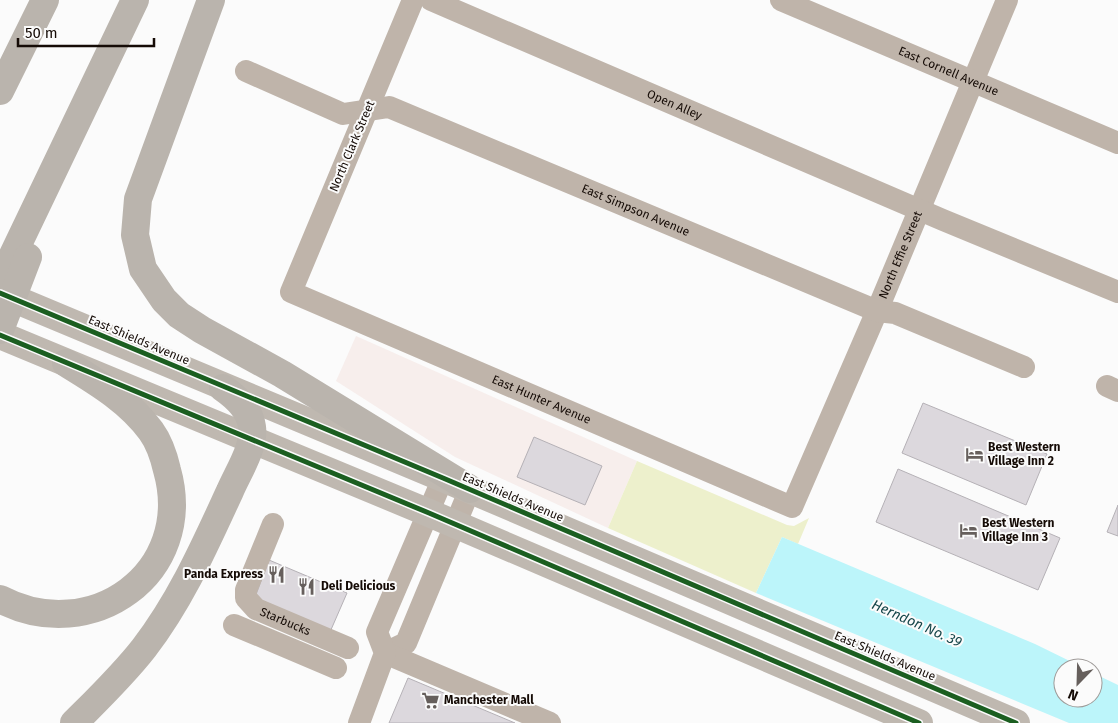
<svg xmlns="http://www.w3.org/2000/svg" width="1118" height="723" viewBox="0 0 1118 723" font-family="'Fira Sans',sans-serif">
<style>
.industrial{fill:#f7eeec}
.green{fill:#edf0cc}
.water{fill:#bcf5fa}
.building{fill:#dcd8dd;stroke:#b5b1b6}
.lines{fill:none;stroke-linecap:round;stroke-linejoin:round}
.minor{stroke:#bfb4aa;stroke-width:22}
.major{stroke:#bfb8b0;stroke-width:28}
.highway{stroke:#bab4ad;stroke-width:28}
.highway-bridge{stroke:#bab4ad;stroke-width:28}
.cycleway-casing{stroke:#fbfbfb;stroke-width:8}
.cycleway{stroke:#1b5e20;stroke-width:5}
.labels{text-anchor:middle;stroke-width:4;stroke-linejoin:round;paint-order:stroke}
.street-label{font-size:12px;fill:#150b06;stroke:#fbfbfb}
.poi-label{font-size:12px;font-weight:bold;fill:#150b06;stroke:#fbfbfb;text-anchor:start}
.water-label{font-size:14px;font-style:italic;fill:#16474b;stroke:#fbfbfb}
</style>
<rect width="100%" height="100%" fill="#fbfbfb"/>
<!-- industrial -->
<polygon class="industrial" points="356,336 637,461 608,528 455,457 336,381"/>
<!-- green -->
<polygon class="green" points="637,461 787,525 794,526 809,518 798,544 782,537 756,593 608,528"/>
<!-- water -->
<polygon class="water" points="782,537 1035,644 1084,668 1063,668 1063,698 1093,698 1093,673 1118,685 1118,723 1069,723 756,593"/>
<!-- building -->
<g class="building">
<polygon points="923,403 1047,454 1026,505 902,453"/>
<polygon points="534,437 602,466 585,505 517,477"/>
<polygon points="898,469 1060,538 1038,590 876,522"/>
<polygon points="1118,505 1118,536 1107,532"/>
<polygon points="269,560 347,593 330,632 254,600"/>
<polygon points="408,678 515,723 389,723"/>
</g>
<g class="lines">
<!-- minor -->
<g class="minor">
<path id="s1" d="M413 0 291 292 792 507 877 311 1007 0"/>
<path id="s2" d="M431 0 943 220 1118 292"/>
<path id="s3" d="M781 0 1118 143"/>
<path id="s4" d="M246 71 343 114 389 107 877 311 895 313 1024 367"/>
<polyline points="1107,386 1118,391"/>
<path id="s5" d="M273 524 246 590V598L256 609 348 648"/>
<polyline points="234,625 336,668"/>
<polyline points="385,653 406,643 470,489"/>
<polyline points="385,653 550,723"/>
<polyline points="359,723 385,653 377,632 443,478"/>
</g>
<!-- major -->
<g class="major">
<polyline points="0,293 443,478 1016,723"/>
<polyline points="0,335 429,513 919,723"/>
</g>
<!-- highway -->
<g class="highway">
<polyline points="211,0 138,199 135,235 143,269 164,300 179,315 202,330 282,374 470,489"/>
<polyline points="0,91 45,0"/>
<polyline points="0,282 135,0"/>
<path d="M0 599C91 647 196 573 167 470 164 457 159 442 151 431 129 401 97 382 66 363"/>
<path d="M74 723C98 699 123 675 144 648 181 600 205 545 230 491 238 472 255 447 252 427 250 410 236 397 223 388"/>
</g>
<!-- highway-bridge -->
<polyline class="highway-bridge" points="0,330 28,257"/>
<defs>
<g id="cycleway">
<polyline points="0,293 443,478 1016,723"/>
<polyline points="0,335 429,513 919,723"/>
</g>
</defs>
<!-- cycleway casing -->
<use href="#cycleway" class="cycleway-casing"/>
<!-- cycleway -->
<use href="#cycleway" class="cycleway"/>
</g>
<!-- icons -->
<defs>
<symbol id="hotel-bare" viewBox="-9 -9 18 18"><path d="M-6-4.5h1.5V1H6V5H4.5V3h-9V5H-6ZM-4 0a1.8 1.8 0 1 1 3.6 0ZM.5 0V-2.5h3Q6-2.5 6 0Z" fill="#665f5c" stroke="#fbfbfb" stroke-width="2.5" paint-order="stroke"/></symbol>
<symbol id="restaurant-bare" viewBox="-9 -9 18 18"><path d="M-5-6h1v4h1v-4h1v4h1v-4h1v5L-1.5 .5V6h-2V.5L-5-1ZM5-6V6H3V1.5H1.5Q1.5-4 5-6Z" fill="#665f5c" stroke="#fbfbfb" stroke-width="2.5" paint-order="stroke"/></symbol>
<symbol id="supermarket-bare" viewBox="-9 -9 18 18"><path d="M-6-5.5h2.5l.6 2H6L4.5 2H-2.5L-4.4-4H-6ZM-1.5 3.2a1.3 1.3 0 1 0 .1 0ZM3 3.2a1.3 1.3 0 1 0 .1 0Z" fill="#665f5c" stroke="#fbfbfb" stroke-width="2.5" paint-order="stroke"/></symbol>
</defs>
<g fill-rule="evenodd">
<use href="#hotel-bare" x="962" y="442" width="25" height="25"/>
<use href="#hotel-bare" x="956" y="518" width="25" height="25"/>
<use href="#restaurant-bare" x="264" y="562" width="25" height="25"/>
<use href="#restaurant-bare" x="294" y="574" width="25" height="25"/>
<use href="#supermarket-bare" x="418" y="688" width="25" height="25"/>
</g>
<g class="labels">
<!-- street labels -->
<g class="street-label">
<text dy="4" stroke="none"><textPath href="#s3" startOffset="182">East Cornell Avenue</textPath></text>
<text dy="4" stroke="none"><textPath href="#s2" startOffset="265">Open Alley</textPath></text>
<text transform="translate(352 146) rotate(-67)" y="4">North Clark Street</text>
<text dy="4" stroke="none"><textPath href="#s4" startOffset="420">East Simpson Avenue</textPath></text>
<text dy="4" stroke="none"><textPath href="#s1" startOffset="1136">North Effie Street</textPath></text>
<text transform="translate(139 340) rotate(23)" y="4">East Shields Avenue</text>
<text dy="4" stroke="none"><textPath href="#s1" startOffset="589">East Hunter Avenue</textPath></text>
<text transform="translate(513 497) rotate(23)" y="4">East Shields Avenue</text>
<text dy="4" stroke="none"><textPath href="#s5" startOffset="126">Starbucks</textPath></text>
<text transform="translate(885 656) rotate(23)" y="4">East Shields Avenue</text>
</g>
<!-- poi labels -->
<g class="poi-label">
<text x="988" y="451">Best Western<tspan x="988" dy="14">Village Inn 2</tspan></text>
<text x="982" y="527">Best Western<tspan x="982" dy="14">Village Inn 3</tspan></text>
<text x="263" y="578" text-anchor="end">Panda Express</text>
<text x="321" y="590">Deli Delicious</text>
<text x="444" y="704">Manchester Mall</text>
</g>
<!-- water labels -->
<g class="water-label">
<text transform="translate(917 623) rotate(24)" y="5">Herndon No. 39</text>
</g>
</g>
<!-- north arrow -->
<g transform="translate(1078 683) rotate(203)"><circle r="24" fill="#fbfbfb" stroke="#9f9b99"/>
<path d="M0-4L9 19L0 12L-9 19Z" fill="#665f5c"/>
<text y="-8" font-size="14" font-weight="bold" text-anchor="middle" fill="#150b06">N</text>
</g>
<!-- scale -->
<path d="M18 38v8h136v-8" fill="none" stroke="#150b06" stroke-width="2.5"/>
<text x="25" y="38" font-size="15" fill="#150b06" stroke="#fbfbfb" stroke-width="4" paint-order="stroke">50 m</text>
</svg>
